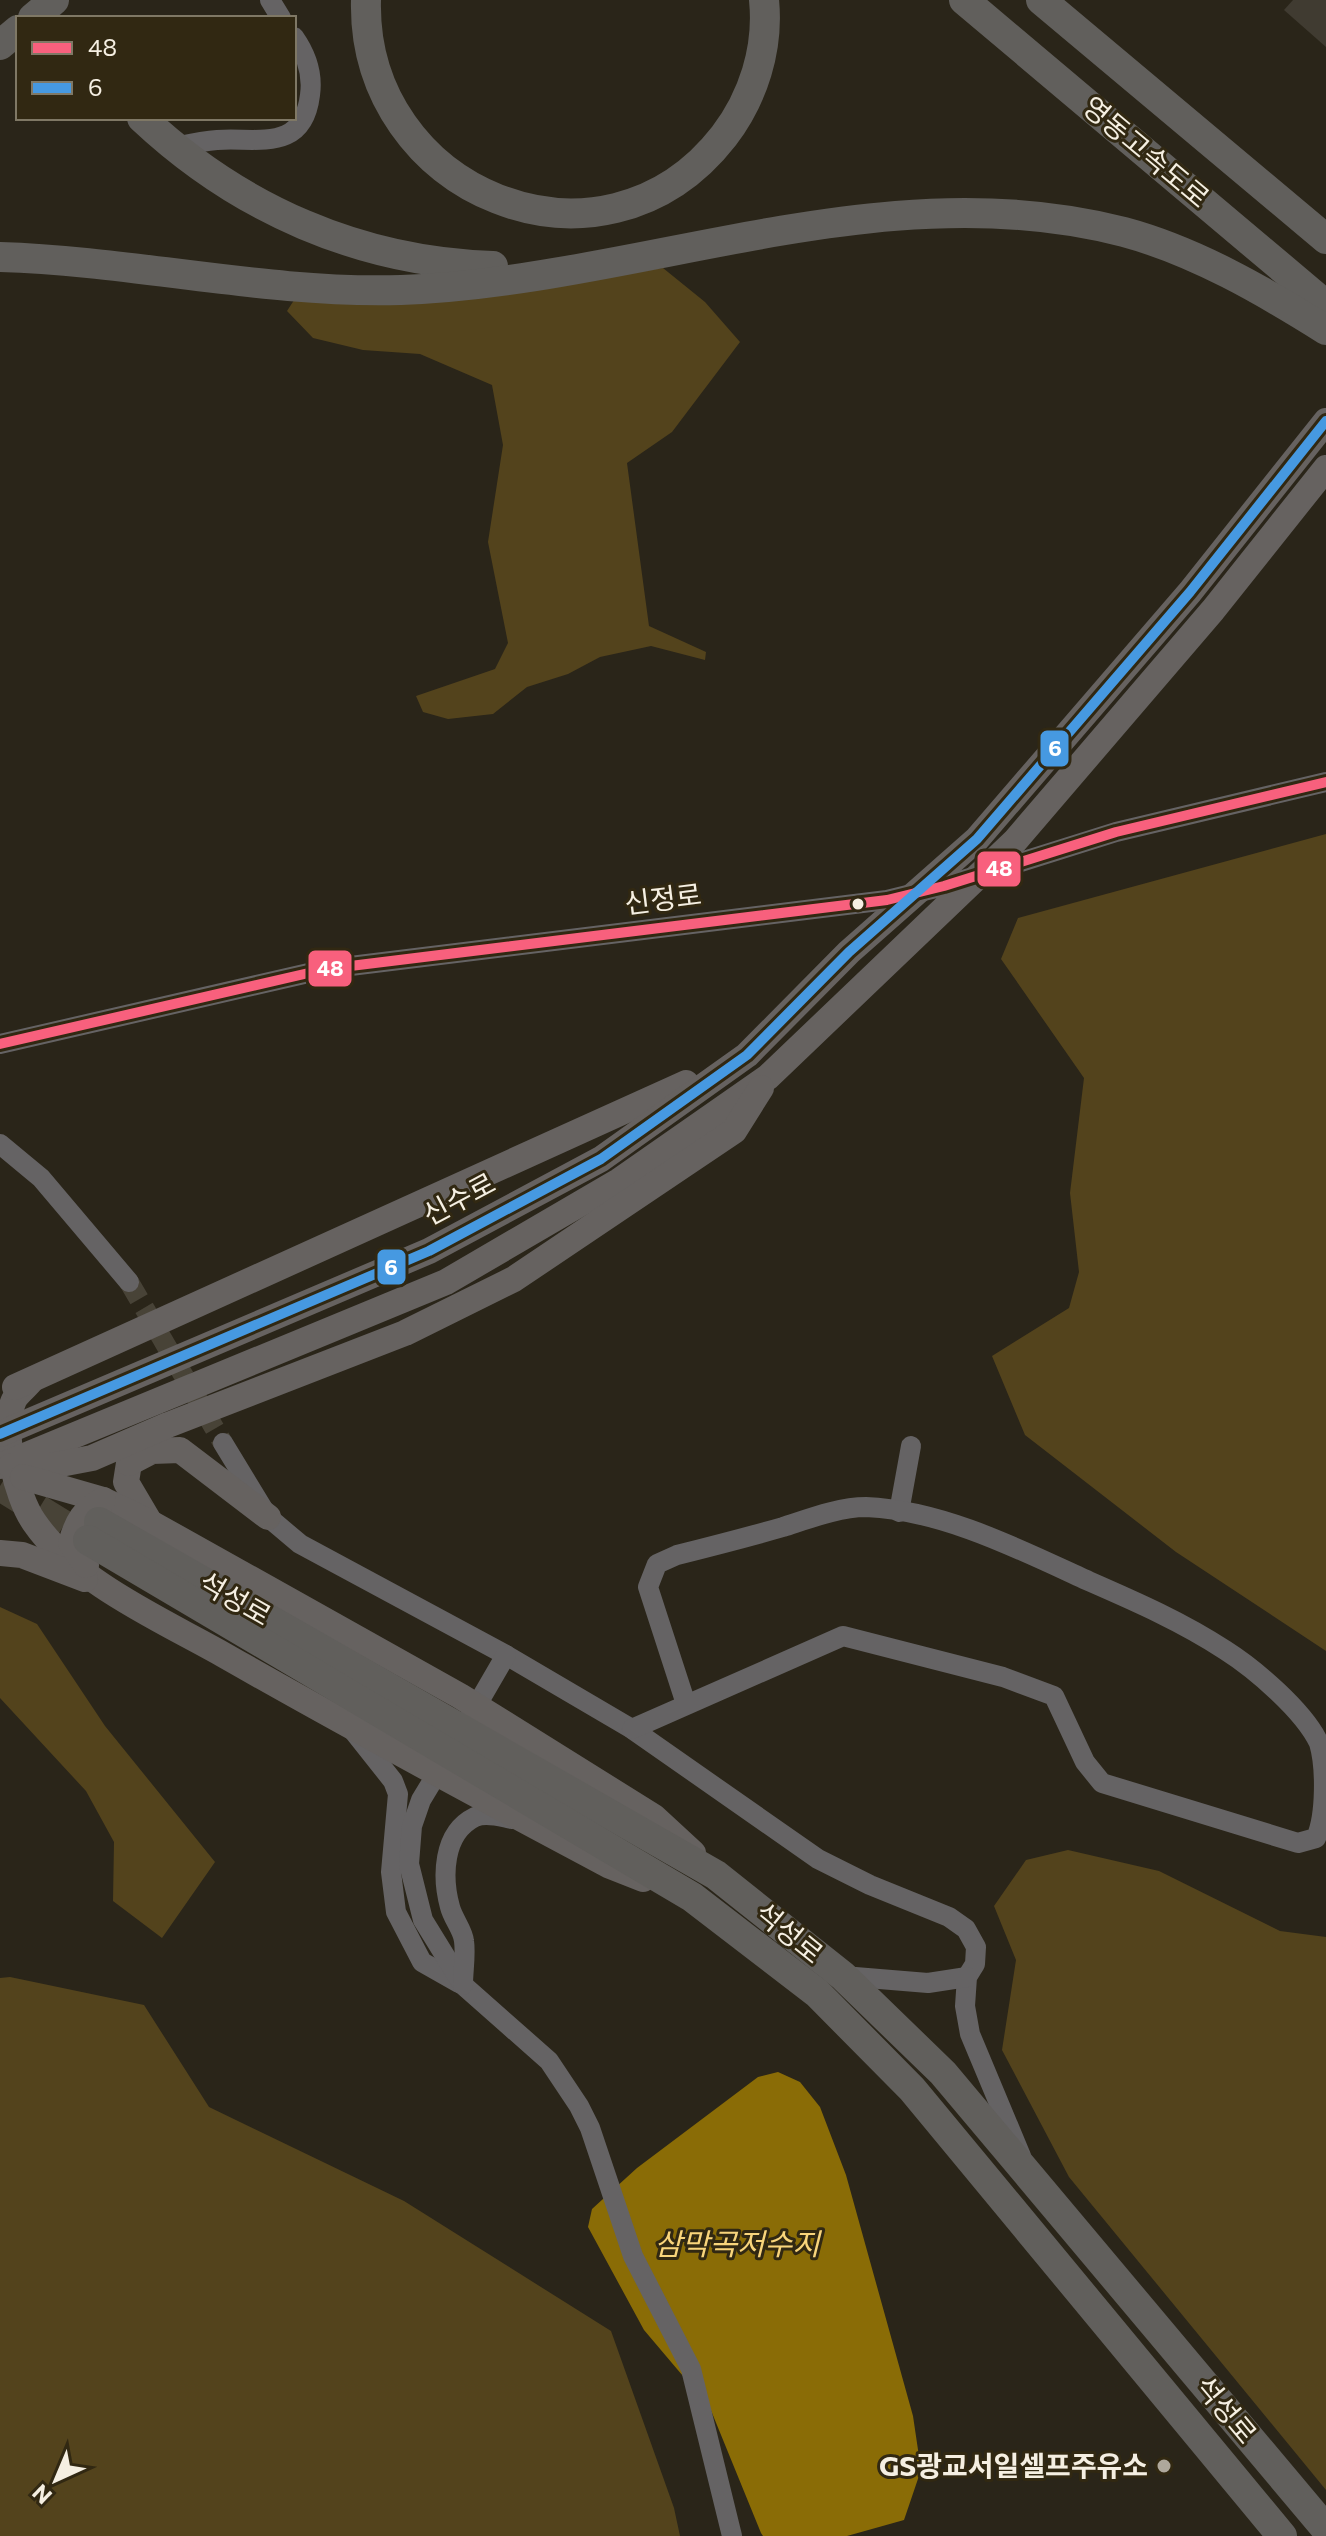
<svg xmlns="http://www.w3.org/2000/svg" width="1326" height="2536" viewBox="0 0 1326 2536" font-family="Commissioner,'Noto Sans KR',sans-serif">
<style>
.green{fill:#53431c}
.water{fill:#8a6c06}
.building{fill:#403b31}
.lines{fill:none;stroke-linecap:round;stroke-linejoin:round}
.minor-tunnel{stroke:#484337;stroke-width:20;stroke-dasharray:20 10;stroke-linecap:butt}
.highway-tunnel{stroke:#484337;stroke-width:30;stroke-dasharray:30 15;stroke-linecap:butt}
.minor{stroke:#656364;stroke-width:20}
.major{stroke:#666260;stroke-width:26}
.highway{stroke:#615f5c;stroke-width:30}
.bus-1-casing{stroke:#312812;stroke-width:16}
.bus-2-casing{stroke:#312812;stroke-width:16}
.bus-1{stroke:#f8607d;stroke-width:10}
.bus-2{stroke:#4699e1;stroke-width:10}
.bus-dot{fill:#f5efe2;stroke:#312812;stroke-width:3}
.poi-dot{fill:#aea89c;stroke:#312812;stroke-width:3}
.labels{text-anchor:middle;stroke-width:6;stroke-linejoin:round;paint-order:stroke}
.street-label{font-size:28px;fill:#f5efe2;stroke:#312812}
.poi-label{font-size:28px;font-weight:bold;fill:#f5efe2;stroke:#312812;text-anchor:end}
.water-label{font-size:30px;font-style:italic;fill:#f9d57b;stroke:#312812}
.line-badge{stroke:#312812;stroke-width:3}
.badge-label{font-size:22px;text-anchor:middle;font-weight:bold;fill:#fff}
</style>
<rect width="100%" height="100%" fill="#2a2519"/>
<!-- green -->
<g class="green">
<polygon points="663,268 705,302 740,342 672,432 627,463 649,626 706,652 705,660 651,646 600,657 568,674 527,687 493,714 448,719 423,712 416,696 495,669 508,643 488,542 503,445 492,385 420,354 363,350 313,338 287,311 298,294 567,280"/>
<polygon points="1326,834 1326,1651 1176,1552 1025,1435 992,1356 1069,1308 1079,1272 1070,1193 1084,1078 1001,959 1018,918"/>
<polygon points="0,1607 37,1624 105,1726 215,1862 162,1938 113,1901 114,1842 86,1791 0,1698"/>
<polygon points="1068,1850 1159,1871 1280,1931 1326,1937 1326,2490 1069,2177 1002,2050 1016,1960 994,1906 1026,1860"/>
<polygon points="10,1977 144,2005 209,2107 404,2201 611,2331 674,2508 680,2536 0,2536 0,1978"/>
</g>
<!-- water -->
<polygon class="water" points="778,2072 800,2082 820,2107 846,2175 913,2416 921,2470 904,2520 847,2536 763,2536 761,2533 710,2408 644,2330 588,2227 592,2209 637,2168 758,2077"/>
<!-- building -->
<polygon class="building" points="1293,0 1326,0 1326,47 1284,10"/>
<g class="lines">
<!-- minor-tunnel -->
<polyline class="minor-tunnel" points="129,1282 223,1443"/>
<!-- highway-tunnel -->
<polyline class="highway-tunnel" points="0,1486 88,1540"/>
<!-- minor -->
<g class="minor">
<polyline points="270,0 281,18"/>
<path d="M174 147C189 144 203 141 217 140 257 137 303 153 310 95 313 74 306 54 294 37"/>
<polyline points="0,1044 326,969 887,900 944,886 1116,832 1326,782"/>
<polyline points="0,1144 41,1178 129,1282"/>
<polyline points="223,1443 268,1517 300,1544 506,1655 632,1729 818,1859 870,1885 949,1917 966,1929 976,1947 975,1964 967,1977 965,2006 970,2034 1021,2156"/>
<polyline points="899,1512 911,1446"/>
<polyline points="470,1717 506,1655"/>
<polyline points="351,1728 393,1781 398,1794 391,1872 396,1912 422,1962 459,1983"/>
<path d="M632 1729 843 1636 1003 1677 1054 1696 1085 1762 1102 1783 1298 1843 1316 1838C1326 1815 1326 1767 1319 1743 1304 1711 1255 1669 1225 1650 1181 1621 1132 1600 1084 1579 1017 1548 941 1510 866 1507 839 1507 808 1519 783 1527 748 1537 713 1546 677 1555L657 1564 648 1587 686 1704"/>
<polyline points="444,1762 421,1800 412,1826 409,1864 423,1920 463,1985 549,2061 579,2106 590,2128 633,2256 691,2369 732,2536"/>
<polyline points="843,1976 928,1983 967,1977"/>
<path d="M463 1985C463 1971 466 1955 464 1941 463 1930 453 1919 450 1907 442 1878 442 1833 475 1817 487 1812 501 1817 512 1819"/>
</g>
<!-- major -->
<g class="major">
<path d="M30 1382C25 1388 17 1394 14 1400 0 1430 16 1496 34 1522 75 1582 160 1619 222 1654 350 1727 480 1797 610 1866L643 1879"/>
<polyline points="15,1387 686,1083"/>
<polyline points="0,1434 429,1251 601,1159 747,1055 849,952 977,839 1190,592 1326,421"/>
<polyline points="138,1450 129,1463 126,1482 149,1521"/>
<polyline points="129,1463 152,1451 180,1450 268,1517"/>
<polyline points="0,1466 446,1282 619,1181 768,1077 1015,841 1213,610 1326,468"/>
<polyline points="11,1466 50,1466 92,1458 168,1425 405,1333 514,1279 734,1131 761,1088"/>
<polyline points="23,1477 103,1500 149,1522 460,1696 654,1817 693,1853"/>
<polyline points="0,1553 22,1555 85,1579"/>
<path d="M86 1565 71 1543C77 1522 84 1510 103 1500"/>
</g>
<!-- highway -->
<g class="highway">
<path d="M366 0C361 192 602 293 724 136 753 98 769 49 764 0"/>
<polyline points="964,0 1326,305"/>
<polyline points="1041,0 1326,239"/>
<polyline points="33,18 54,0"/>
<polyline points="0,45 18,30"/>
<path d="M142 118C239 209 360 262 493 266"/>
<path d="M0 257C134 261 267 294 401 290 642 281 882 169 1124 232 1195 251 1264 291 1326 330"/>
<polyline points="99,1522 716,1875 843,1976 943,2073 1326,2529"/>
<polyline points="88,1540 692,1897 817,1993 912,2089 1282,2536"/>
</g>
<defs>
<polyline id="bus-1" points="0,1044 326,969 887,900 944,886 1116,832 1326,782"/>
<polyline id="bus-2" points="0,1434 429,1251 601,1159 747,1055 849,952 977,839 1190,592 1326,421"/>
</defs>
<!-- bus-1 casing -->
<use href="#bus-1" class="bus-1-casing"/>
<!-- bus-2 casing -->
<use href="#bus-2" class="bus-2-casing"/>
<!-- bus-1 -->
<use href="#bus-1" class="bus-1"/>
<!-- bus-2 -->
<use href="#bus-2" class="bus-2"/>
</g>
<!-- markers -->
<circle class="bus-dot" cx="858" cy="904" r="7"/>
<circle class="poi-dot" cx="1164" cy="2466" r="8"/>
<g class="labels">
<!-- street labels -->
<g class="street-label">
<text transform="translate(1146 152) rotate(40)" y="10">영동고속도로</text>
<text transform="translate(663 899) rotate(-7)" y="10">신정로</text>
<text transform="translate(459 1199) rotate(-28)" y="10">신수로</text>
<text transform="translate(235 1599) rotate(30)" y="10">석성로</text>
<text transform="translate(789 1933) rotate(39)" y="10">석성로</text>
<text transform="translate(1226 2410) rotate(50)" y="10">석성로</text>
</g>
<!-- poi labels -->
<g class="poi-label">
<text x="1148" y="2476">GS광교서일셀프주유소</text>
</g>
<!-- water labels -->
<g class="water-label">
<text x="737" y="2255">삼막곡저수지</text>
</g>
</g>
<g class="line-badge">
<rect x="1039" y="729" width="31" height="39" rx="8" fill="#4699e1"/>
<rect x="976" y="850" width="46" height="38" rx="8" fill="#f8607d"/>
<rect x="307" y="949" width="46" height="39" rx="8" fill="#f8607d"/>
<rect x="376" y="1248" width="31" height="38" rx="8" fill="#4699e1"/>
</g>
<g class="badge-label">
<text x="1055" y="756">6</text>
<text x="999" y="876">48</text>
<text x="330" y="976">48</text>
<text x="391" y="1275">6</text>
</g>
<!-- legend -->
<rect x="16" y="16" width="280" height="104" fill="#312812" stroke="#7f7865" stroke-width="2"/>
<rect x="32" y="42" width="40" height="12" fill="#f8607d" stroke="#7f7865" stroke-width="2"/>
<text x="88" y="56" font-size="24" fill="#f5efe2">48</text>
<rect x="32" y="82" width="40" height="12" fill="#4699e1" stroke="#7f7865" stroke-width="2"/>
<text x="88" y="96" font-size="24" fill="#f5efe2">6</text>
<!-- north arrow -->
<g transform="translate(56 2480) rotate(224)" stroke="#312812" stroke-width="6" paint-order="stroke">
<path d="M0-6L14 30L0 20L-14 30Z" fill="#f5efe2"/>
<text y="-12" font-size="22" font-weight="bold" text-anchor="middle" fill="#f5efe2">N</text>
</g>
</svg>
